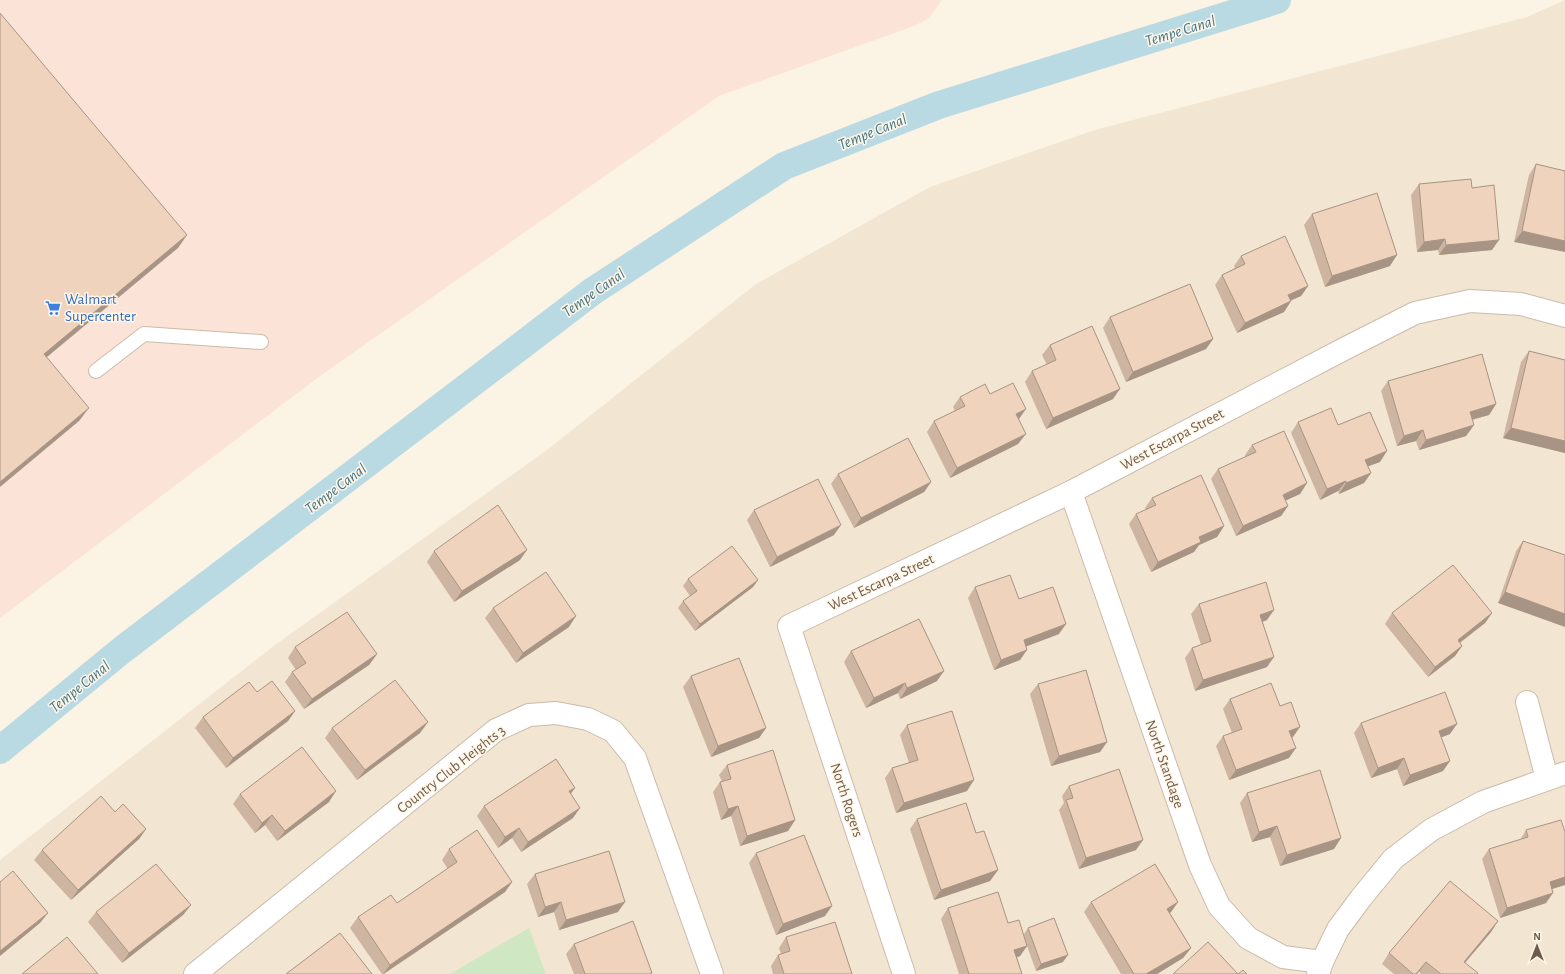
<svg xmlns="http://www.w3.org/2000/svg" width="1565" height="974" viewBox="0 0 1565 974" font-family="'Alegreya Sans',sans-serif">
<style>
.residential{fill:#f2e5d2}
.commercial{fill:#fbe4d7}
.green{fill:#cfe7c2}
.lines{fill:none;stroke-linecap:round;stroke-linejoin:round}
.canal{stroke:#b9dae3;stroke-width:28}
.lane-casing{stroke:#cbbbaa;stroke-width:16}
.street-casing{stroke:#cbbbaa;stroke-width:24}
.lane{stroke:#fff;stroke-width:14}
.street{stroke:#fff;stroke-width:22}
.wall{fill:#ceb5a2}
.shaded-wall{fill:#a79484}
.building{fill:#efd3bc;stroke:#a79484}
.labels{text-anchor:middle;stroke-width:3;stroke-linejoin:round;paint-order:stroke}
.shop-label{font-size:15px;fill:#366cbe;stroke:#fef7e9;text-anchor:start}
.street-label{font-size:15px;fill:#715b4a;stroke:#fef7e9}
.water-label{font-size:16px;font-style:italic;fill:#467584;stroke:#fef7e9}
</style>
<rect width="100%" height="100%" fill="#fbf3e3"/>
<!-- residential -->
<polygon class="residential" points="1565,0 1565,974 0,974 0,860 275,645 547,450 756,284 930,187 1095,130 1527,17"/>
<!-- commercial -->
<polygon class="commercial" points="0,0 942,0 929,18 914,26 719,96 320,376 0,618"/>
<!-- green -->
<polygon class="green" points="529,928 546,974 450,974"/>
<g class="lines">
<!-- canal -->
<polyline class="canal" points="0,750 122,650 593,291 784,166 939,105 1277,0"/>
<defs>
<polyline id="lane" points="96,371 144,334 261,342"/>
<g id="street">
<polyline points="1071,492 1200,865 1219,906 1248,938 1283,957 1322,962"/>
<polyline points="1527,702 1547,779"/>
<polyline points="195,974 496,730 529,715 556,713 588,719 613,731 635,758 712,974"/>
<polyline points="904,974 789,626 1071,492 1344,349 1415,313 1470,301 1521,304 1565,316"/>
<polyline points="1318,974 1322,962 1338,929 1361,898 1393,859 1431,830 1483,802 1565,773"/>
</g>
</defs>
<!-- lane casing -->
<use href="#lane" class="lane-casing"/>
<!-- street casing -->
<use href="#street" class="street-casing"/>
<!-- lane -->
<use href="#lane" class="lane"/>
<!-- street -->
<use href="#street" class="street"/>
</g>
<!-- wall -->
<g class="wall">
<polygon points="1536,164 1565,171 1514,242 1529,175"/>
<polygon points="1419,184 1472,188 1492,250 1439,255 1438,250 1417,252 1411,195"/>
<polygon points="1312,214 1390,266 1325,287 1304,225"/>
<polygon points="1241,256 1308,286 1301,296 1291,300 1291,301 1284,312 1237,333 1215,285 1222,275 1235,268 1234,266"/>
<polygon points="1110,317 1213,339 1206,349 1126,382 1103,328"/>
<polygon points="1050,345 1113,399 1046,429 1025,382 1032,371 1047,365 1042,355"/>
<polygon points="1529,351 1565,360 1565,453 1503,438 1521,362"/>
<polygon points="1388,381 1496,404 1489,415 1472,420 1474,425 1466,436 1419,450 1416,441 1397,446 1381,391"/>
<polygon points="990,394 1019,419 1018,444 950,478 927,432 934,421 955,411 953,407 960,397"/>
<polygon points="1298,422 1338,425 1380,462 1368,466 1371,473 1364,483 1339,494 1338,491 1320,500 1291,433"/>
<polygon points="1252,445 1307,483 1300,494 1285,500 1288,506 1281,516 1236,536 1211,479 1218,469 1246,457 1245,455"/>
<polygon points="838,474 931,482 924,492 854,528 831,484"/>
<polygon points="1152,498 1224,526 1217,537 1199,545 1194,552 1151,572 1129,524 1136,514 1146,510 1145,508"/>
<polygon points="754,510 834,535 770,567 747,520"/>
<polygon points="1523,541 1565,555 1498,603 1516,551"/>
<polygon points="434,551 520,560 454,602 427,562"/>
<polygon points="688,579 758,580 753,587 695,631 678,608 683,601 690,596 683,586"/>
<polygon points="975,587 1019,599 1059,634 1026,646 1020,660 994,670 968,598"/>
<polygon points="1199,604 1267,620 1263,622 1267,667 1195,691 1185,658 1192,648 1201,645 1191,614"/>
<polygon points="493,608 569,627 516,663 485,618"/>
<polygon points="1392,613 1492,613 1485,623 1460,643 1462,646 1455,656 1428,677 1385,624"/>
<polygon points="295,647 377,654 369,665 304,709 285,682 292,672 296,670 288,658"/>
<polygon points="851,651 937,681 900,699 898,693 866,708 844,662"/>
<polygon points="691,676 766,728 759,738 711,757 683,687"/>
<polygon points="1038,684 1107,742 1100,752 1051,766 1030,694"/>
<polygon points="257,692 295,711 288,721 226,768 195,728 203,717"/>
<polygon points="1230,699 1280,706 1293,737 1292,738 1289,758 1229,780 1216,746 1223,736 1232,733 1223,709"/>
<polygon points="428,722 420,733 357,780 325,738 332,728"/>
<polygon points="1361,723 1450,734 1441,737 1443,771 1403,786 1397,769 1371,778 1354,733"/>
<polygon points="907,725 967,791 896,813 885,778 892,768 909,763 900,735"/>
<polygon points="727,765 795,820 788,831 740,846 731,816 721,820 713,792 720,782 722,782 719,775"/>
<polygon points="1069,786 1136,850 1079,869 1059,810 1064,803 1062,796"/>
<polygon points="575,788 571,794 573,818 521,852 512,838 498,848 477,816 484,806"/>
<polygon points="1247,793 1334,849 1280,866 1270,837 1252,842 1240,803"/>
<polygon points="240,794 329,802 277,841 265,825 255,833 233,804"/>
<polygon points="115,812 146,829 139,839 71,900 34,860 42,850"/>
<polygon points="917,819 976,833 998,870 990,881 934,900 910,829"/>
<polygon points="1526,830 1565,832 1565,885 1552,889 1546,903 1500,918 1482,859 1489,849 1520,840"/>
<polygon points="449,849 512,882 505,892 384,974 382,974 350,928 358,917 397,903 448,869 442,860"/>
<polygon points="756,853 825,916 776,935 749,863"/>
<polygon points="535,874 618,912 559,930 554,912 538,917 527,884"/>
<polygon points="1091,902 1178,902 1171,912 1170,913 1191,948 1183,958 1157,974 1121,974 1084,912"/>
<polygon points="191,905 183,915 122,963 88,922 96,912"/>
<polygon points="948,908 1008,923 1024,934 1028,928 1063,962 1036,971 1027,946 1020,956 1017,957 1022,974 959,974 941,919"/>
<polygon points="1498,921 1491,932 1465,963 1477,974 1421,974 1419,972 1417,974 1394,974 1382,964 1389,953"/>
<polygon points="786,937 852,974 773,974 771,966 778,955 781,954 779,948"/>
<polygon points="574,944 652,974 574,974 566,954"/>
</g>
<!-- shaded-wall -->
<g class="shaded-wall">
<polygon points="1522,231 1565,241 1565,252 1514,242"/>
<polygon points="187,235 178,248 35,367 44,354"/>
<polygon points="1445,239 1438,250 1417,252 1424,242"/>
<polygon points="1499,240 1492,250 1439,255 1446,245"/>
<polygon points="1397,255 1390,266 1325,287 1332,276"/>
<polygon points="1308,286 1301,296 1281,305 1288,295"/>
<polygon points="1291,301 1284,312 1237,333 1245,323"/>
<polygon points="1213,339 1206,349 1126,382 1133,372"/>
<polygon points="1120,389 1113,399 1046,429 1053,418"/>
<polygon points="1496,404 1489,415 1463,422 1470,412"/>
<polygon points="89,408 79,421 0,487 0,482"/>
<polygon points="1026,409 1019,419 1009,425 1016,414"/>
<polygon points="1474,425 1466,436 1419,450 1426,440"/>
<polygon points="1511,428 1565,441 1565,453 1503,438"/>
<polygon points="1423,430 1416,441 1397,446 1404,436"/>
<polygon points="1026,434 1018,444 950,478 957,468"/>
<polygon points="1387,451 1380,462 1358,470 1365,460"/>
<polygon points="1371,473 1364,483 1339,494 1346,483"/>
<polygon points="1346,481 1338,491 1320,500 1327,489"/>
<polygon points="931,482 924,492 854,528 861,518"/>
<polygon points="1307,483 1300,494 1276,505 1283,495"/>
<polygon points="1288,506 1281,516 1236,536 1243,526"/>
<polygon points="841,525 834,535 770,567 777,557"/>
<polygon points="1224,526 1217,537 1199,545 1194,552 1151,572 1158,562 1199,537"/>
<polygon points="527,550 520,560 454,602 462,591"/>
<polygon points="758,580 753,587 695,631 700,624"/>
<polygon points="1505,592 1565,614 1565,627 1498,603"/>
<polygon points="1274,610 1267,620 1253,625 1260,615"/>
<polygon points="1492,613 1485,623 1450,650 1458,640"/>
<polygon points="576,616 569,627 516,663 523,653"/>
<polygon points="1066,624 1059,634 1017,650 1024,640"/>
<polygon points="1462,646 1455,656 1428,677 1435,667"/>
<polygon points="1027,650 1020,660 994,670 1001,660"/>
<polygon points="377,654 369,665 304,709 312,699"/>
<polygon points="1274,657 1267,667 1195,691 1203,680"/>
<polygon points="944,671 937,681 900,699 907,688"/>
<polygon points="905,683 898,693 866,708 874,698"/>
<polygon points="295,711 288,721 226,768 233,758"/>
<polygon points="428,722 420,733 357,780 365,770"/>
<polygon points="1457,724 1450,734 1432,741 1439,731"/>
<polygon points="1300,727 1293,737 1282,741 1289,731"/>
<polygon points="766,728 759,738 711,757 718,746"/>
<polygon points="1107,742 1100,752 1051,766 1059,756"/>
<polygon points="1296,748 1289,758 1229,780 1236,770"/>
<polygon points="1404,758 1397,769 1371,778 1378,768"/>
<polygon points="1450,761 1443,771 1403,786 1410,775"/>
<polygon points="974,780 967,791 896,813 904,803"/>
<polygon points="575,788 567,798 569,791"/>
<polygon points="336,791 329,802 277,841 285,831"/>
<polygon points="738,806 731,816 721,820 728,809"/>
<polygon points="580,808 573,818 521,852 528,842"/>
<polygon points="272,815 265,825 255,833 262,823"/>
<polygon points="795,820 788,831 740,846 747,836"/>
<polygon points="1277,826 1270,837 1252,842 1259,832"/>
<polygon points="519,828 512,838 498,848 505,837"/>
<polygon points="146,829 139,839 71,900 78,890"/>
<polygon points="1341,838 1334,849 1280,866 1287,855"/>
<polygon points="1143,840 1136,850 1079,869 1086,858"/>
<polygon points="998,870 990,881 934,900 941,890"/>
<polygon points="1565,877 1565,885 1542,892 1550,882"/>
<polygon points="512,882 505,892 383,974 390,965"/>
<polygon points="1553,893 1546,903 1500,918 1507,908"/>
<polygon points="561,902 554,912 538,917 545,907"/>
<polygon points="625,902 618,912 559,930 566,920"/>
<polygon points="1178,902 1171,912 1160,919 1167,909"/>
<polygon points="191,905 183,915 122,963 129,953"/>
<polygon points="832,906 825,916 776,935 783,924"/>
<polygon points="48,913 40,923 0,956 0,951"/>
<polygon points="1498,921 1491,932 1457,972 1464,962"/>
<polygon points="1027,946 1020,956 1007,961 1014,950"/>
<polygon points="1191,948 1183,958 1157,974 1146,974"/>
<polygon points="1068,955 1063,962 1036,971 1041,964"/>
<polygon points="1426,962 1417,974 1416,974"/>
</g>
<!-- building -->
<g class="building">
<polygon points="0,13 187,235 44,354 89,408 0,482"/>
<polygon points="1536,164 1565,171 1565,241 1522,231"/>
<polygon points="1471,179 1472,188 1494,185 1499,240 1446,245 1445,239 1424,242 1419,184"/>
<polygon points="1377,193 1397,255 1332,276 1312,214"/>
<polygon points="1285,236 1308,286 1288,295 1291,301 1245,323 1222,275 1245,264 1241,256"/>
<polygon points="1190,284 1213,339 1133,372 1110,317"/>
<polygon points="1092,326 1120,389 1053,418 1032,371 1056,360 1050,345"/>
<polygon points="1529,351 1565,360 1565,441 1511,428"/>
<polygon points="1482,354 1496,404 1470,412 1474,425 1426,440 1423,430 1404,436 1388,381"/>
<polygon points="1013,383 1026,409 1016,414 1026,434 957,468 934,421 965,406 960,397 985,384 990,394"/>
<polygon points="1331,408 1338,425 1370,412 1387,451 1365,460 1371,473 1346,483 1346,481 1327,489 1298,422"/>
<polygon points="1284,431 1307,483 1283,495 1288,506 1243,526 1218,469 1256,452 1252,445"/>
<polygon points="908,438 931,482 861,518 838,474"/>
<polygon points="1201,475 1224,526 1199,537 1201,542 1158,562 1136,514 1156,505 1152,498"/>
<polygon points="818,479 841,525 777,557 754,510"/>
<polygon points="498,505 527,550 462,591 434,551"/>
<polygon points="1523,541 1565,555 1565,614 1505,592"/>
<polygon points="732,546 758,580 700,624 683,601 697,591 688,579"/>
<polygon points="1453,565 1492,613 1458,640 1462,646 1435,667 1392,613"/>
<polygon points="546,572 576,616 523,653 493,608"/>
<polygon points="1010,575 1019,599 1053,587 1066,624 1024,640 1027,650 1001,660 975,587"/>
<polygon points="1266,582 1274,610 1260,615 1274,657 1203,680 1192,648 1211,641 1199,604"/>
<polygon points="347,612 377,654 312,699 292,672 306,663 295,647"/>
<polygon points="919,619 944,671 907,688 905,683 874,698 851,651"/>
<polygon points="739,658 766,728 718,746 691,676"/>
<polygon points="1086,670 1107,742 1059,756 1038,684"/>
<polygon points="395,680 428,722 365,770 332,728"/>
<polygon points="272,681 295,711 233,758 203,717 249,682 257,692"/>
<polygon points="1271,683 1280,706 1291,702 1300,727 1289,731 1296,748 1236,770 1223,736 1242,729 1230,699"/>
<polygon points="1445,692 1457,724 1439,731 1450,761 1410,775 1404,758 1378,768 1361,723"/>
<polygon points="952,711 974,780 904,803 892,768 918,760 907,725"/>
<polygon points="302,747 336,791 285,831 272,815 262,823 240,794"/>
<polygon points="773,750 795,820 747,836 738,806 728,809 720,782 731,779 727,765"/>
<polygon points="556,759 575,788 569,791 580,808 528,842 519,828 505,837 484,806"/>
<polygon points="1119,769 1143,840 1086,858 1066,800 1073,798 1069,786"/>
<polygon points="1320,770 1341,838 1287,855 1277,826 1259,832 1247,793"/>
<polygon points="101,796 115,812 123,804 146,829 78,890 42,850"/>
<polygon points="966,803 976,833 984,831 998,870 941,890 917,819"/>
<polygon points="1561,820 1565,832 1565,877 1550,882 1553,893 1507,908 1489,849 1528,837 1526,830"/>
<polygon points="477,830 512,882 390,965 358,917 391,895 397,903 457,862 449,849"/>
<polygon points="804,835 832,906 783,924 756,853"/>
<polygon points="609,851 625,902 566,920 561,902 545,907 535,874"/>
<polygon points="156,864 191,905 129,953 96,912"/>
<polygon points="1155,864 1178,902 1167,909 1191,948 1146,974 1134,974 1091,902"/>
<polygon points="13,871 48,913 0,951 0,882"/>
<polygon points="1450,881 1498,921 1464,962 1478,973 1477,974 1441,974 1426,962 1416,974 1413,974 1389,953"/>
<polygon points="998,892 1008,923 1019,920 1027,946 1014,950 1022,974 969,974 948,908"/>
<polygon points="1054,918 1068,955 1041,964 1028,928"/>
<polygon points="633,921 652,973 650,974 585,974 574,944"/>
<polygon points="835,922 852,974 784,974 778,955 790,951 786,937"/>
<polygon points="340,933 372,974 286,974"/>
<polygon points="67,937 98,974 22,974"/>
<polygon points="1208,942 1238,974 1173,974"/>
<polygon points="1243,970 1247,974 1238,974"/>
</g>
<!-- icons -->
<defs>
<symbol id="supermarket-bare" viewBox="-9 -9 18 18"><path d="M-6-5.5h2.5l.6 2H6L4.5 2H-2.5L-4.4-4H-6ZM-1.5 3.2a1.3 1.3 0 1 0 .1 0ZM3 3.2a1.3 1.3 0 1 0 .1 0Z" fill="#3f7fe0" stroke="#fef7e9" stroke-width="2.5" paint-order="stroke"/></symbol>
</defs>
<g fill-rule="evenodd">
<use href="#supermarket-bare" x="42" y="297" width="22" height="22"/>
</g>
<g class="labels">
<!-- shop labels -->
<g class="shop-label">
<text x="65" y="304">Walmart<tspan x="65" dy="17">Supercenter</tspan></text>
</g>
<!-- street labels -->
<g class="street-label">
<text transform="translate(1172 439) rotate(-28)" y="5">West Escarpa Street</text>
<text transform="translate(881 582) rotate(-25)" y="5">West Escarpa Street</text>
<text transform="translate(1165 764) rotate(71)" y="5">North Standage</text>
<text transform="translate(451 769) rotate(-38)" y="5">Country Club Heights 3</text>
<text transform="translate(847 800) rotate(72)" y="5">North Rogers</text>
</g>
<!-- water labels -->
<g class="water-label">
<text transform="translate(1180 30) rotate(-17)" y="6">Tempe Canal</text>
<text transform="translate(872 131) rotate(-22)" y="6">Tempe Canal</text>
<text transform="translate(593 292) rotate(-35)" y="6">Tempe Canal</text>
<text transform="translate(335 488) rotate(-37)" y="6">Tempe Canal</text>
<text transform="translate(79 686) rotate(-39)" y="6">Tempe Canal</text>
</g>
</g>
<!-- north arrow -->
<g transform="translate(1537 946)" stroke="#fef7e9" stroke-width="3" paint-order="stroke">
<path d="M0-3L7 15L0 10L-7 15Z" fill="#715b4a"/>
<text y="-6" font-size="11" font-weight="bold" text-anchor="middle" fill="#715b4a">N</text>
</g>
</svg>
